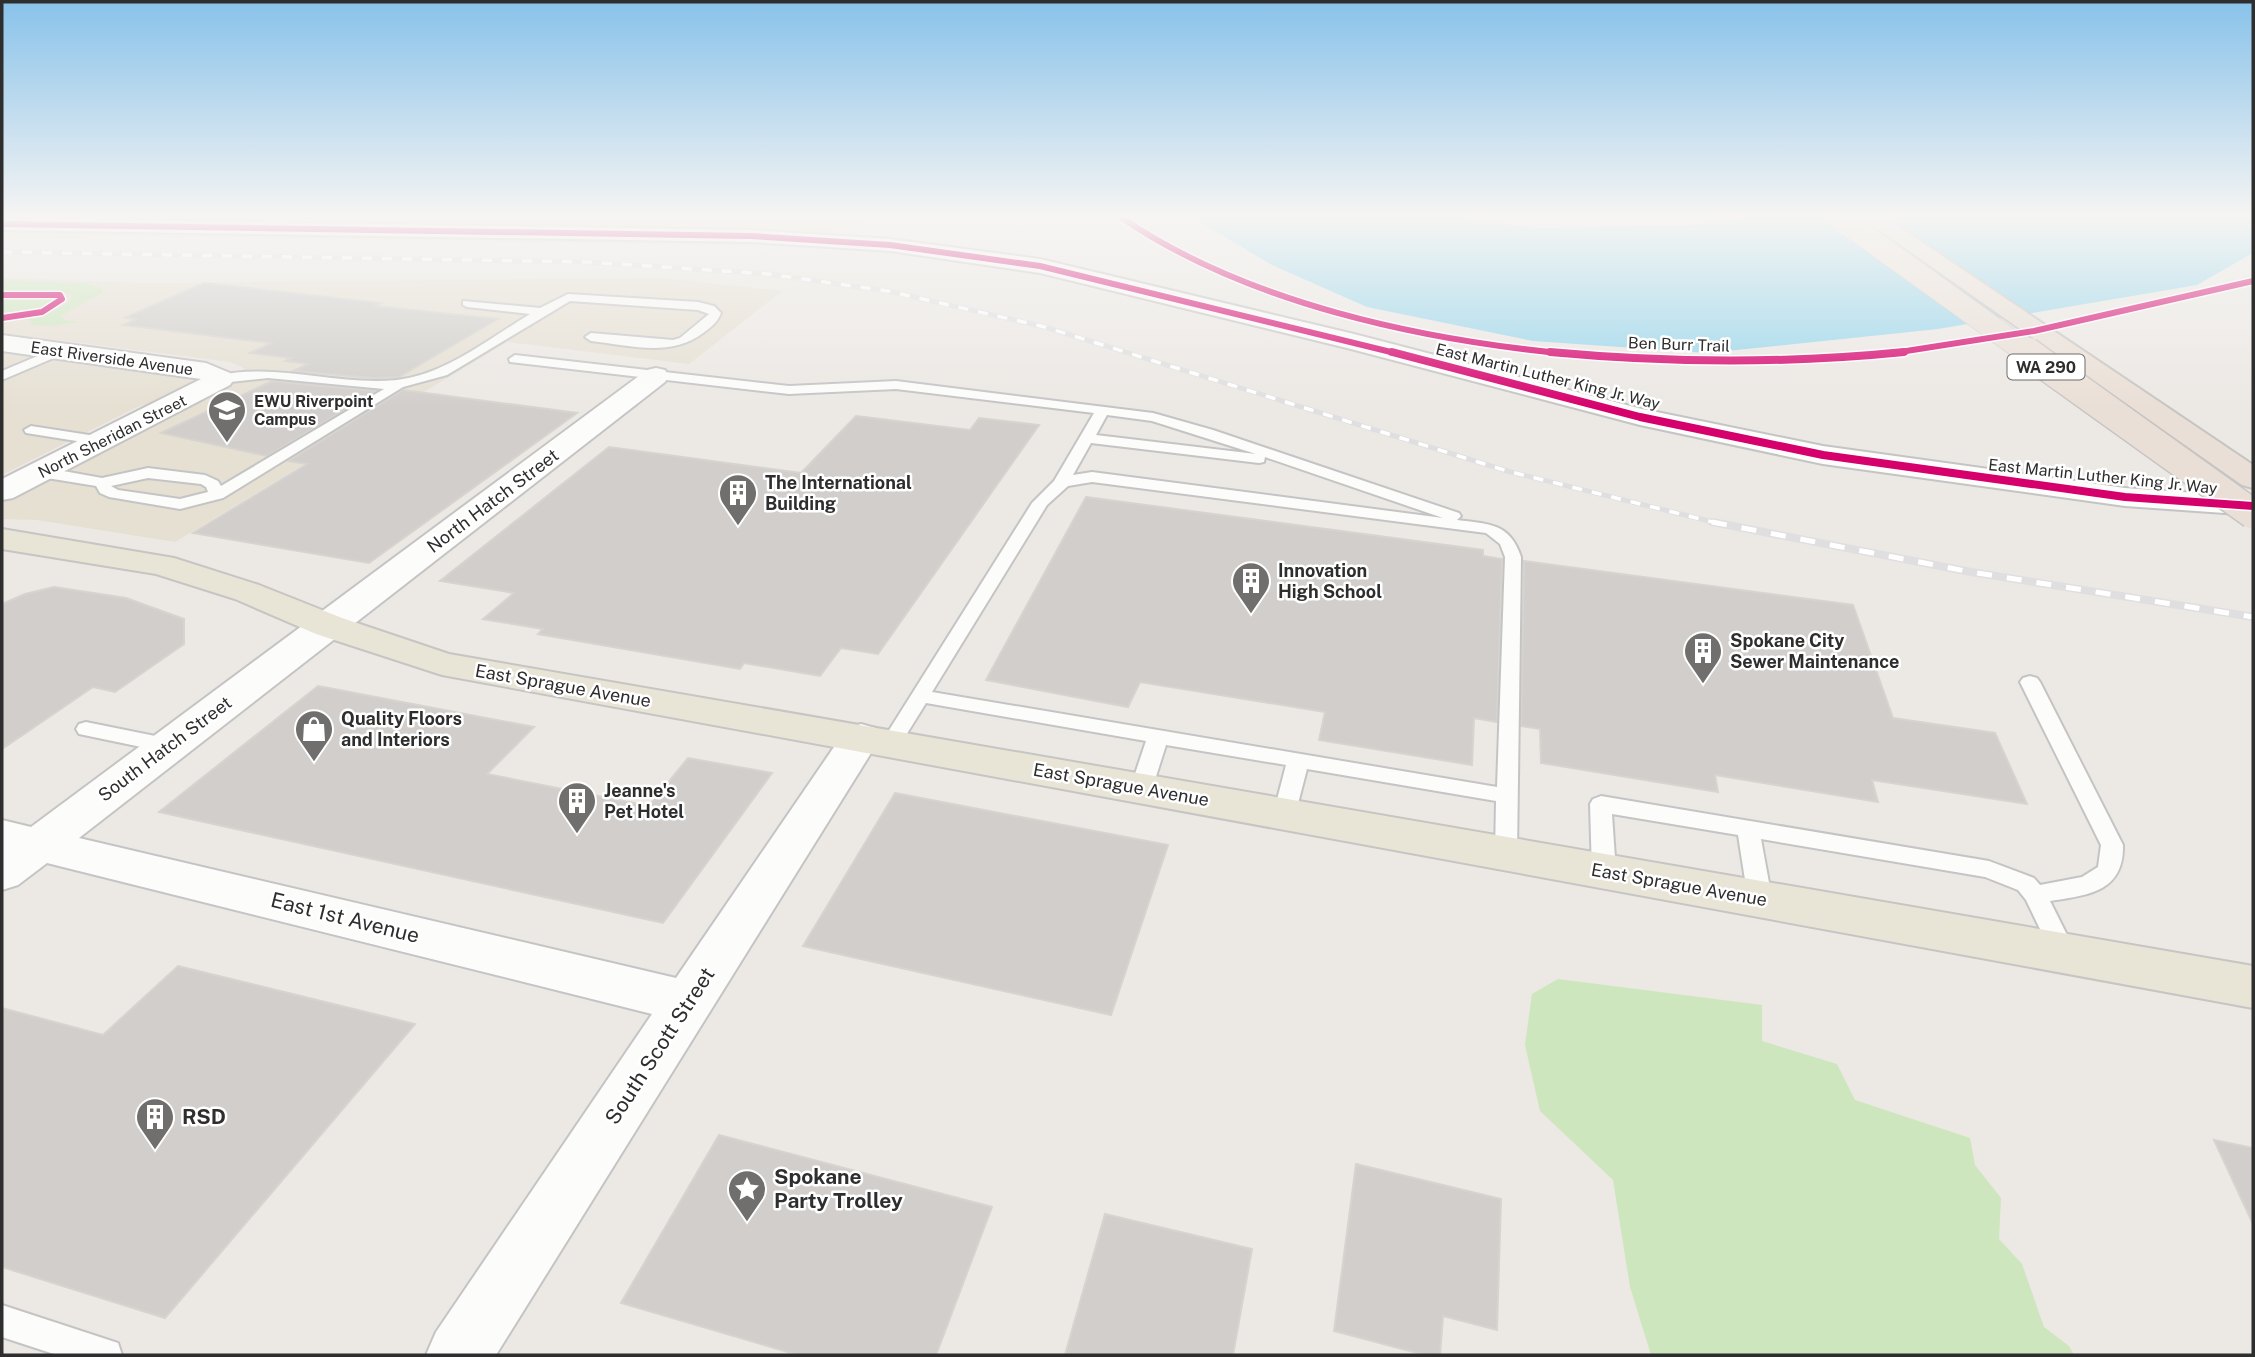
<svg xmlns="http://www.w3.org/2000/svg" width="2255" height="1357" viewBox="0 0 2255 1357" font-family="'Public Sans',sans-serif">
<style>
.education{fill:#e6e0d3}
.green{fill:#cee6be}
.water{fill:#99d6ec}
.building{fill:#d1cecb;stroke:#d7d4d0;stroke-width:2}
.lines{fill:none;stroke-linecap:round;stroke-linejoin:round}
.lane-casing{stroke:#c5c4c5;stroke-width:4}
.street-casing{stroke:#c5c4c5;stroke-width:4}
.secondary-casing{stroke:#c5c4c5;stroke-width:4}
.primary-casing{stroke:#c6c5c4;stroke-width:4}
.highway-casing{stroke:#c6c5c4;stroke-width:4}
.lane{fill:#fcfcfb;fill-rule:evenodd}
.street{fill:#fcfcfb;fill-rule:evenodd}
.secondary{fill:#fcfcfb;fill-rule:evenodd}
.primary{fill:#e8e4d6;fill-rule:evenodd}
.highway{fill:#eadfd6;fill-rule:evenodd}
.rail-far1-casing{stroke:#dfdfe1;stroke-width:5}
.rail-casing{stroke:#dfdfe1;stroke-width:8}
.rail-far1{stroke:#fff;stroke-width:3.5;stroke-dasharray:10;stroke-linecap:butt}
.rail{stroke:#fff;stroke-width:5;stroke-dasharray:15;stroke-linecap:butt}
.highway-bridge-far1-casing{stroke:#c6c5c4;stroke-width:24;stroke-linecap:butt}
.highway-bridge-casing{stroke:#c6c5c4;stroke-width:32;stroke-linecap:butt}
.highway-bridge-far1{stroke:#eadfd6;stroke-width:23}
.highway-bridge{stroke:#eadfd6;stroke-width:29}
.cycleway-far1-casing{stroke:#fff;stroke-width:9}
.cycleway-casing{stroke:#fff;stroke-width:11}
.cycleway-far1{stroke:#d6006c;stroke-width:6}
.cycleway{stroke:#d6006c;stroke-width:8}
.labels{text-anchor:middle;stroke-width:5;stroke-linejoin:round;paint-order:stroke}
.far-street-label{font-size:16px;fill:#2e2e2e;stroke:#fff}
.shield{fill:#fff;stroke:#6d6d6d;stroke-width:2}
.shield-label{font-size:16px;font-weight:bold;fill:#2e2e2e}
.far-poi-label{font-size:16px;font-weight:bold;fill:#2e2e2e;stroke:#fff;text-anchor:start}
.poi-label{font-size:18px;font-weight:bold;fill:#2e2e2e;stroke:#fff;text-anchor:start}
.street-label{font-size:18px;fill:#2e2e2e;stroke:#fff}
.near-street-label{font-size:21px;fill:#2e2e2e;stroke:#fff}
.near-poi-label{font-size:21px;font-weight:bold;fill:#2e2e2e;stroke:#fff;text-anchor:start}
</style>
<rect width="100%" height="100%" fill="#ece8e4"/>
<!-- education -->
<g class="education">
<polygon points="2,218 877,218 789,246 90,236 75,239 2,238"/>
<polygon points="2,278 147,283 661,278 782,291 689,364 507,342 175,542 37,520 2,519 2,502 227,387 239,379 244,368 230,362 2,333"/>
<polygon points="2,352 196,378 198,379 166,399 137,407 2,475"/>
</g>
<!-- green -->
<g class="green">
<path d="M2 280 83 283 102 288V293L62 315 64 320 79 322 51 326 29 325 33 322 20 317C36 315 68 311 73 295L57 290 2 292Z"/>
<polygon points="40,295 55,297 55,301 38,309 2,313 2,298"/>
<polygon points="1558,979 1762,1005 1762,1041 1837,1064 1855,1100 1970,1138 1975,1165 2001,1198 1999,1239 2022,1264 2044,1327 2069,1346 2074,1355 1651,1355 1630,1287 1613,1180 1540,1111 1525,1045 1532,994"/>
</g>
<!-- water -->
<polygon class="water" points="1193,218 1454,218 1539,228 1689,225 1755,218 2253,218 2253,253 2197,285 1938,329 1708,353 1533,341 1367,307 1272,265"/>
<!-- building -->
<g class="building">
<polygon points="204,283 381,303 375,306 498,319 399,377 374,378 293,371 308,364 285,361 291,358 250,353 271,343 123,325 137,319 124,318"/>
<polygon points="272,381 376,391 267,456 161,433"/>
<polygon points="403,390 577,413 369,563 193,533 307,464 289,461"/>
<polygon points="856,416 970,430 979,418 1039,425 878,654 841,648 820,676 744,663 740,669 538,634 543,629 483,619 514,593 440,581 609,447 801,473"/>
<polygon points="1086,497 1483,550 1483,556 1502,559 1497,722 1474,718 1472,765 1319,740 1325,712 1140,682 1128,707 986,680"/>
<polygon points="1524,561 1853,605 1893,718 1995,733 2027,804 1872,780 1878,802 1715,775 1718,792 1541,763 1540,729 1521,726"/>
<polygon points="54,587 126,598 184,619 184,644 115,692 93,687 2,749 2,604 25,594"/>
<polygon points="318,686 534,727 487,774 649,806 688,758 772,773 663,923 159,812"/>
<polygon points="895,793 1168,845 1111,1015 803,946"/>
<polygon points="178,966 415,1024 165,1318 2,1267 2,1008 103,1035"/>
<polygon points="719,1135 992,1207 936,1355 798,1355 621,1303"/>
<polygon points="2214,1140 2253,1148 2253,1224"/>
<polygon points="1356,1164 1501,1199 1497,1330 1443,1316 1440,1355 1425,1355 1334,1331"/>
<polygon points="1105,1214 1252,1249 1233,1355 1065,1355"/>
</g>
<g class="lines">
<defs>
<g id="lane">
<path d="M568 294 698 302 714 306 721 313C717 323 711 327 703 333 670 358 629 345 591 341L585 337 591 333 673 340 680 338 709 314 698 310 570 301 447 375 403 387 223 498 180 509 109 497 100 493 96 486 41 477 33 472 41 467 102 478 148 468 205 475 218 481 221 486 384 389 268 378 221 383 216 382V376C277 362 336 386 397 380 445 375 490 338 530 314L467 307 463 305V301L540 308ZM148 478 201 484 206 487 208 492 180 499 118 490 111 486Z"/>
<polygon points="59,347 65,351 63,354 2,380 2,371"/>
<path d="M515 355 789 386 896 381 1153 413 1213 430 1459 513 1461 516 1457 520C1489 524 1510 523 1521 557L1517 854 1514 860 1506 862 1498 860 1495 854 1496 801 1307 769 1295 815 1292 820 1284 823 1276 820 1273 815 1286 765 1166 745 1152 789 1149 794 1141 796 1133 794 1130 789 1146 741 926 703 898 748H884L881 743 1032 503 1054 481 1094 413 896 389 789 394 510 362 509 359ZM1107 415 1152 421 1256 454 1096 435ZM1091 443 1259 463 1264 462 1265 457 1443 518 1092 472 1073 475ZM1092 482 1486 533 1500 544 1505 557 1497 787 932 692 1047 505 1068 486Z"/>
<polygon points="31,426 102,437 109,441 102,445 26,433 24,430"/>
<path d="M2030 676 2037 678 2040 682 2123 845C2124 892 2088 895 2050 901L2076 953 2073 960 2064 963 2055 960 2026 900 2018 890 1985 877 1761 839 1772 899 1768 905 1760 908 1752 905 1748 899 1738 835 1612 814 1616 873 1612 879 1604 882 1596 879 1592 873 1590 804 1593 799 1601 796 1989 861 2034 878 2040 885 2082 877 2098 867 2101 845 2020 682 2023 678Z"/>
<polygon points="86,722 170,739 177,741 180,746 177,751 170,753 79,734 76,729 79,724"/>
<polygon points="2,1305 118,1343 122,1355 57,1355 2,1337"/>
</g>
<g id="street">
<polygon points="2,335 206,363 230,373 234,379 230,385 13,498 2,500 2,479 201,379 2,351"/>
<polygon points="656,368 665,370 669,376 665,382 79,838 676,978 847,728 861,724 875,728 881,737 496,1355 426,1355 436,1332 652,1014 47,863 18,885 2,890 2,820 31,827 647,370"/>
</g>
<polygon id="secondary" points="2,218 751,230 890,239 1040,259 1354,334 1642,409 1823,446 2125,488 2253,497 2253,515 2125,506 1823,464 1640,425 1347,348 1040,273 890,251 751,242 2,230"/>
<polygon id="primary" points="2,529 174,558 259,585 342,618 449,654 2253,966 2253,1008 442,675 316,634 235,599 156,574 2,549"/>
<polygon id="highway" points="1862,218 1886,218 2253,465 2253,488 2242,485"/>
</defs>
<!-- lane casing -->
<use href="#lane" class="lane-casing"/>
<!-- street casing -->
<use href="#street" class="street-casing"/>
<!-- secondary casing -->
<use href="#secondary" class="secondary-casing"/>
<!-- primary casing -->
<use href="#primary" class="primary-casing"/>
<!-- highway casing -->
<use href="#highway" class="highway-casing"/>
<!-- lane -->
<use href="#lane" class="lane"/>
<!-- street -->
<use href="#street" class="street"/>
<!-- secondary -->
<use href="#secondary" class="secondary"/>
<!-- primary -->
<use href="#primary" class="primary"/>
<!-- highway -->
<use href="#highway" class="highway"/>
<defs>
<polyline id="rail-far1" points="2,252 587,262 768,274 888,291 1045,327 1507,471 1721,524"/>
<polyline id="rail" points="1712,522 1971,572 2253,617"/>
</defs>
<!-- rail-far1 casing -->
<use href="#rail-far1" class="rail-far1-casing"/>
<!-- rail casing -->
<use href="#rail" class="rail-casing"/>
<!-- rail-far1 -->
<use href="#rail-far1" class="rail-far1"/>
<!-- rail -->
<use href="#rail" class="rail"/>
<defs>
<polyline id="highway-bridge-far1" points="1840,218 2029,354"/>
<polyline id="highway-bridge" points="2027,352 2253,514"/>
</defs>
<!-- highway-bridge-far1 casing -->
<use href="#highway-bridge-far1" class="highway-bridge-far1-casing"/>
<!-- highway-bridge casing -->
<use href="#highway-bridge" class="highway-bridge-casing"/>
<!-- highway-bridge-far1 -->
<use href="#highway-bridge-far1" class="highway-bridge-far1"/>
<!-- highway-bridge -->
<use href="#highway-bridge" class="highway-bridge"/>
<defs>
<g id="cycleway-far1">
<path d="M1122 218C1247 303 1420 340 1569 354"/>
<polyline points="2,224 751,236 890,245 1040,266 1399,354"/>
<polyline points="2,295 60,295 62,299 42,312 2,318"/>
<polyline points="1887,354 2034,331 2253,281"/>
</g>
<g id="cycleway">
<polyline points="1392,352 1640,417 1823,455 2125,497 2253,506"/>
<path d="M1550 352C1669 363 1785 364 1904 352"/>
</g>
</defs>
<!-- cycleway-far1 casing -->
<use href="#cycleway-far1" class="cycleway-far1-casing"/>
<!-- cycleway casing -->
<use href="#cycleway" class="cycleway-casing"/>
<!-- cycleway-far1 -->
<use href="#cycleway-far1" class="cycleway-far1"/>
<!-- cycleway -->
<use href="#cycleway" class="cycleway"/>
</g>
<!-- sky -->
<linearGradient id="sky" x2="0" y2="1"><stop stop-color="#88c2ea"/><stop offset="0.53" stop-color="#f6f5f3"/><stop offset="1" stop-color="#f6f5f3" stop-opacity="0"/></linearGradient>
<rect width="2255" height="408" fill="url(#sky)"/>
<!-- icons -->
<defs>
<symbol id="university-pin" viewBox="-11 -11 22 30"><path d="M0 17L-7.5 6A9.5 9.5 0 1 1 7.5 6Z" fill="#706f6e" stroke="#fff"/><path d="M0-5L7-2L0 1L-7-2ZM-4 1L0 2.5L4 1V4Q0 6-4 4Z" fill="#fff"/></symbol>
<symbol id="building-pin" viewBox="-11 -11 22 30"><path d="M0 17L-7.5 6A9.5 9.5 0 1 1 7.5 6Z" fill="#706f6e" stroke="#fff"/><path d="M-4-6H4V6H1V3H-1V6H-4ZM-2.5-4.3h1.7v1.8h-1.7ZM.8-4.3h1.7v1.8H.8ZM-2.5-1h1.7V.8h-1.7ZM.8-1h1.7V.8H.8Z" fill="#fff"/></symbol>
<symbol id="shop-pin" viewBox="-11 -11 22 30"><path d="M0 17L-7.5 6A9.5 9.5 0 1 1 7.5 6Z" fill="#706f6e" stroke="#fff"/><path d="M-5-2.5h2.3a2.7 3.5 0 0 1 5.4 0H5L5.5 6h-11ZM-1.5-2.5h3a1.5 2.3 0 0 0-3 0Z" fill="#fff"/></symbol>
<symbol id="sight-pin" viewBox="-11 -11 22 30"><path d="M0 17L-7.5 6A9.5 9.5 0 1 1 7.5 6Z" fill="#706f6e" stroke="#fff"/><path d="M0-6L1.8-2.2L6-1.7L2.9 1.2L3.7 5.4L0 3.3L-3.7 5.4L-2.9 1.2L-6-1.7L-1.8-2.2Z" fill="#fff"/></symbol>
</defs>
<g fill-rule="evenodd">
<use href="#university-pin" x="205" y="388" width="44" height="60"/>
<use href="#building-pin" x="716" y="471" width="44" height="60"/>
<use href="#building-pin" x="1229" y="559" width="44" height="60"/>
<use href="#building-pin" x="1681" y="629" width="44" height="60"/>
<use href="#shop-pin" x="292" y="707" width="44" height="60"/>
<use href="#building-pin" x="555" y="779" width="44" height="60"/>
<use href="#building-pin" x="133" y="1095" width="44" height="60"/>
<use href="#sight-pin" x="725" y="1167" width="44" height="60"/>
</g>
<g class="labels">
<!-- far-street labels -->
<g class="far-street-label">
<text transform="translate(1679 344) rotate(2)" y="6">Ben Burr Trail</text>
<text transform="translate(112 358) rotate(8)" y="6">East Riverside Avenue</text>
<text transform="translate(1548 376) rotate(14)" y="6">East Martin Luther King Jr. Way</text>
<text transform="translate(112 436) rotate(-27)" y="6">North Sheridan Street</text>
<text transform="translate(2103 476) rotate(6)" y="6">East Martin Luther King Jr. Way</text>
</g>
<!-- shield labels -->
<rect class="shield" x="2007.5" y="354.5" width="77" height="25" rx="5"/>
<g class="shield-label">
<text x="2046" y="373">WA 290</text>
</g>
<!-- far-poi labels -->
<g class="far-poi-label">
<text x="254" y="407">EWU Riverpoint<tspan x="254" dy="18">Campus</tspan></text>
</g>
<!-- poi labels -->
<g class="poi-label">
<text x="765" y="489">The International<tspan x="765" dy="21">Building</tspan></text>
<text x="1278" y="577">Innovation<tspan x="1278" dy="21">High School</tspan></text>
<text x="1730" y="647">Spokane City<tspan x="1730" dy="21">Sewer Maintenance</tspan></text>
<text x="341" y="725">Quality Floors<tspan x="341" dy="21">and Interiors</tspan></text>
<text x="604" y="797">Jeanne's<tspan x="604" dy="21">Pet Hotel</tspan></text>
</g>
<!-- street labels -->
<g class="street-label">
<text transform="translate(493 501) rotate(-37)" y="6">North Hatch Street</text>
<text transform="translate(563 686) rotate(10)" y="6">East Sprague Avenue</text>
<text transform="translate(165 749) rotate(-37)" y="6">South Hatch Street</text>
<text transform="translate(1121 785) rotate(10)" y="6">East Sprague Avenue</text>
<text transform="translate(1679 885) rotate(10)" y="6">East Sprague Avenue</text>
</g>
<!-- near-street labels -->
<g class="near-street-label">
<text transform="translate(345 918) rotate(14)" y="7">East 1st Avenue</text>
<text transform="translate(660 1046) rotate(-57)" y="7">South Scott Street</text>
</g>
<!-- near-poi labels -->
<g class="near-poi-label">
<text x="182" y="1124">RSD</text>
<text x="774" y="1184">Spokane<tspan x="774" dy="24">Party Trolley</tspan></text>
</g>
</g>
<!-- border -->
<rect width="2255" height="1357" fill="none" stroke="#2e2e2e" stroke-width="7"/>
</svg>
